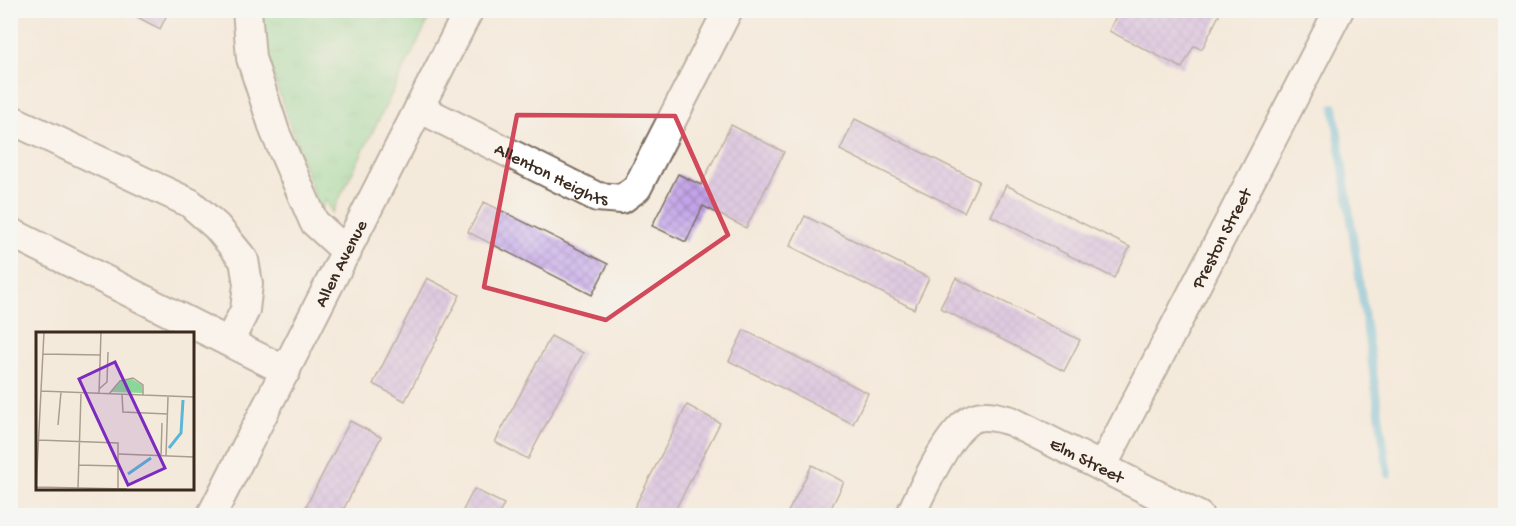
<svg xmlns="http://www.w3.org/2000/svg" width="1516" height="526" viewBox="0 0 1516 526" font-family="'Gochi Hand',sans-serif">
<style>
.grass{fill:url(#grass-tufts);stroke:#62815a;stroke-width:1.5}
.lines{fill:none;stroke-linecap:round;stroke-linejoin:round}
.stream{stroke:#5ab7d8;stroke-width:8}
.building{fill:url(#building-cross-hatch)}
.minor-casing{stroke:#7c6d60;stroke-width:32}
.minor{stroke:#fff;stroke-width:28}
.marked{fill:none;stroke:#d1495b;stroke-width:4.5;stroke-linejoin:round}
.labels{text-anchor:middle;stroke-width:4.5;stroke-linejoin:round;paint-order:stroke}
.street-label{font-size:18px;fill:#3b2a1e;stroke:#f6f6f2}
.inset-river{fill:none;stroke:#5ab7d8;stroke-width:3}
.inset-road{fill:none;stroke:#aa9d8f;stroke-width:1.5}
.view{fill:#7b2cbf;fill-opacity:0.15;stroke:#7b2cbf;stroke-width:3}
.inset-edge{fill:none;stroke:#3b2a1e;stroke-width:3}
</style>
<defs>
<pattern id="grass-tufts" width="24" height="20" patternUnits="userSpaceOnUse" patternTransform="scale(1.5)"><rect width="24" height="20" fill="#8ad897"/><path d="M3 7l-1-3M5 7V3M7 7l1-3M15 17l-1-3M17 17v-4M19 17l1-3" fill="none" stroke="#78ba82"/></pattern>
<pattern id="building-cross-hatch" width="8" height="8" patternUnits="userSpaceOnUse" patternTransform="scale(1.5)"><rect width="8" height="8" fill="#c3a4e9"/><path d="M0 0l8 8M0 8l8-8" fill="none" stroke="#a086bc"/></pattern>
</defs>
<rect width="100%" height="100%" fill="#f6f6f2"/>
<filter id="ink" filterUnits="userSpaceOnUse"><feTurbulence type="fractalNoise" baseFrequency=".0167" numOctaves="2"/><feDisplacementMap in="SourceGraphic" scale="12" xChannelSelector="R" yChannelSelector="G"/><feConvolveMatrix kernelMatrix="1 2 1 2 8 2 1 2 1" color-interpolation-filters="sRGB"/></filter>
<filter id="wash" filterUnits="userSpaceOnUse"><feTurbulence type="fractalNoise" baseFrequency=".008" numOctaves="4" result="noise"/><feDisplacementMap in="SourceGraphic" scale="24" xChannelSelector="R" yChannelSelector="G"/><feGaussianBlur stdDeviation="1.35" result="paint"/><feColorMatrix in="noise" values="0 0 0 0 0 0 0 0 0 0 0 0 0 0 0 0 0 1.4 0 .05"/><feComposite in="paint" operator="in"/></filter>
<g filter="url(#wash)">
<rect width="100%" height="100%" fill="#f4eadb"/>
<!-- grass -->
<polygon class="grass" points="258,11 433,11 332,213 326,199 320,212 268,61 258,23"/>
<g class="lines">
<!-- stream -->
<polyline class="stream" points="1334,107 1388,474"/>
</g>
<g id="blocks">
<!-- building -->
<g class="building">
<polygon points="124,10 169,10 160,29"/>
<polygon points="1088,10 1102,10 1099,16"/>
<polygon points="1119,10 1214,10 1219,15 1202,49 1194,46 1182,68 1109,31"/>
<polygon points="855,119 979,181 964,212 840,150"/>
<polygon points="731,125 784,152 746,228 703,206 686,242 652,226 678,174 701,185"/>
<polygon points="1006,185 1130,247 1114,278 991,216"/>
<polygon points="484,202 608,264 592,295 468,232"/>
<polygon points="805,216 929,278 914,309 790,246"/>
<polygon points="427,278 460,295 405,401 373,384"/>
<polygon points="956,278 1080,340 1064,371 940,308"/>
<polygon points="744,330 868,393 853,424 729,361"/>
<polygon points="551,336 583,353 528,459 495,442"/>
<polygon points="687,405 720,423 672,516 640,516 632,512"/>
<polygon points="350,421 381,437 340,516 301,516"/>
<polygon points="812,465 844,482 827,516 786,516"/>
<polygon points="474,489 504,504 498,516 460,516"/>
</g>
</g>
</g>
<g filter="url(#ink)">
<use href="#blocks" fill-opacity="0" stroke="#7c6d60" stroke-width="1.5"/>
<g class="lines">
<defs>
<g id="minor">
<polyline points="247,10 251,58 275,132 314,222 347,252"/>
<path id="s1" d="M419 108 597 197 622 199 637 188 728 10"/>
<polyline points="10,119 190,203 217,227 244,260 248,284 245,310 229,342"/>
<polyline points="10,232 286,371"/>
<path id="s2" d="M1102 467 1339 10"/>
<path id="s3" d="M211 516 469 10"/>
<path id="s4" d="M910 516C922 491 949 428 974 418 986 413 999 418 1011 421L1199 516"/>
</g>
</defs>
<!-- minor casing -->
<use href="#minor" class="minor-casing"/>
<!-- minor -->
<use href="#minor" class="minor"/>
</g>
</g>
<!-- marked area -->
<path d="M0 0H1516V526H0ZM517 115 675 116 728 235 606 320 484 287Z" fill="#f4eadb" fill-opacity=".55" fill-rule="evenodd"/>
<path class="marked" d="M517 115 675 116 728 235 606 320 484 287Z"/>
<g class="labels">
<!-- street labels -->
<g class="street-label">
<text dy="6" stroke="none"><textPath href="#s1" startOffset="148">Allenton Heights</textPath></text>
<text dy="6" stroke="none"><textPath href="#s2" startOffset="258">Preston Street</textPath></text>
<text dy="6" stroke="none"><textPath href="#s3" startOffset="284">Allen Avenue</textPath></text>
<text dy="6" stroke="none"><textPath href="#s4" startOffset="242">Elm Street</textPath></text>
</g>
</g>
<!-- overview -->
<g transform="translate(36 332)">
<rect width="158" height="158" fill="#f4eadb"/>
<path d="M96 47 106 53 107 61 75 60 86 48Z" fill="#8ad897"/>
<path class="inset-river" d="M133 116 145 101 147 68M92 142 115 126"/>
<path class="inset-road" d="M7 22 64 23M63 57 71 50 72 20M5 59 158 65M63 62 65 0M73 62 84 49 97 46 107 53V63M86 63 87 80 132 82M22 93 25 60M2 108 82 111V157M83 122 158 125M125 124 126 91M130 124 132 65M42 133 82 134M0 155 91 157M42 156 45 62M0 157 8 0"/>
<path class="view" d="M79 30 129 136 92 153 43 47Z"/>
<rect width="158" height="158" class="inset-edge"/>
</g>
<!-- margin -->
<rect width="1516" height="526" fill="none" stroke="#f6f6f2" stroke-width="36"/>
</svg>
